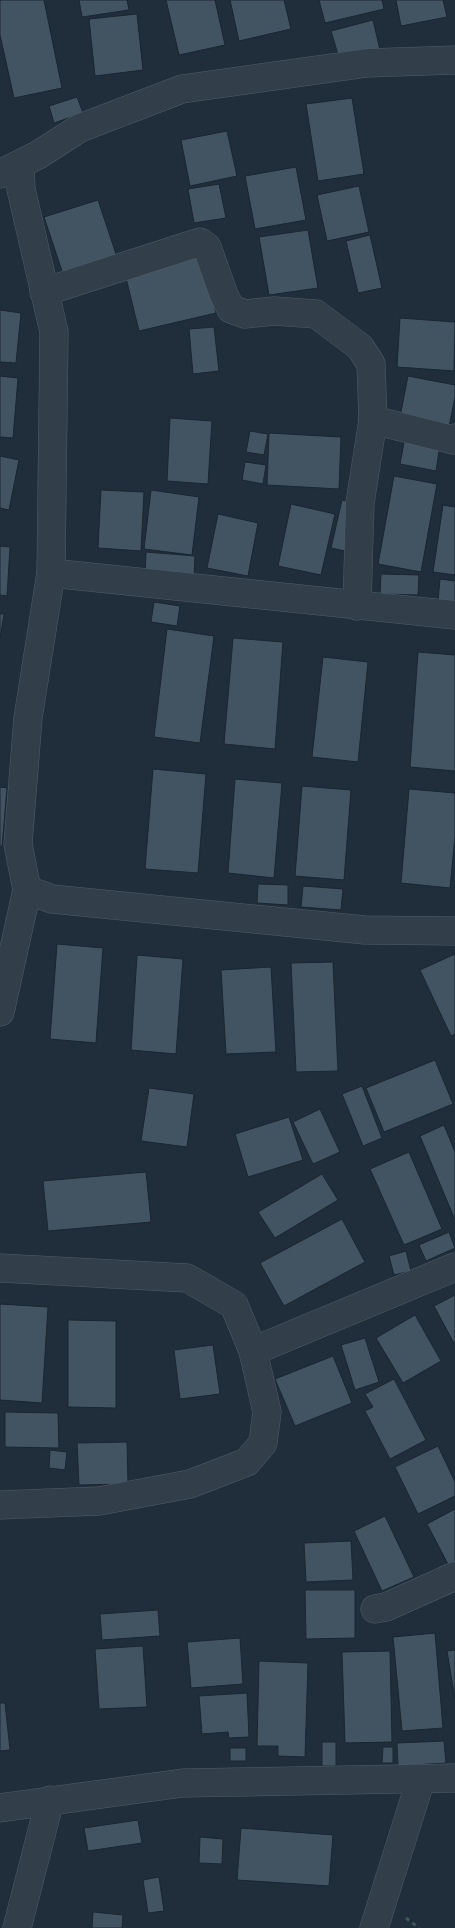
<svg xmlns="http://www.w3.org/2000/svg" width="455" height="1928" viewBox="0 0 455 1928" font-family="'Space Grotesk',sans-serif">
<style>
.building{fill:#425462;stroke:#1a2631}
.lines{fill:none;stroke-linecap:round;stroke-linejoin:round}
.minor-casing{stroke:#505d68;stroke-width:29}
.path{stroke:#3e5857;stroke-width:3;stroke-dasharray:4 4;stroke-linecap:butt}
.minor{stroke:#323f4a;stroke-width:28}
</style>
<rect width="100%" height="100%" fill="#1f2e3a"/>
<!-- building -->
<g class="building">
<polygon points="0,0 44,0 62,88 14,98 0,35"/>
<polygon points="79,0 127,0 129,10 82,17"/>
<polygon points="166,0 215,0 225,45 179,55"/>
<polygon points="230,0 284,0 291,29 239,41"/>
<polygon points="319,0 382,0 384,9 325,23"/>
<polygon points="396,0 443,0 447,17 401,26"/>
<polygon points="137,14 143,70 95,76 89,19"/>
<polygon points="373,20 380,50 340,61 331,31"/>
<polygon points="77,97 83,113 54,123 49,106"/>
<polygon points="352,98 364,174 318,181 306,104"/>
<polygon points="227,131 237,176 190,186 181,140"/>
<polygon points="296,167 306,220 255,229 245,176"/>
<polygon points="219,184 226,218 194,223 188,189"/>
<polygon points="359,186 369,232 327,241 317,195"/>
<polygon points="98,200 118,260 64,277 44,217"/>
<polygon points="308,230 318,288 269,295 259,237"/>
<polygon points="370,235 382,288 358,293 346,241"/>
<polygon points="202,256 216,313 139,331 125,274"/>
<polygon points="0,310 21,313 16,363 0,362"/>
<polygon points="400,318 455,322 454,371 397,367"/>
<polygon points="214,327 219,371 193,374 189,329"/>
<polygon points="0,376 18,378 13,438 0,437"/>
<polygon points="408,376 455,385 455,397 449,427 400,417"/>
<polygon points="170,418 212,421 208,484 167,481"/>
<polygon points="250,431 268,434 264,455 246,452"/>
<polygon points="406,432 441,438 436,471 400,464"/>
<polygon points="269,433 341,437 339,489 267,485"/>
<polygon points="0,456 19,460 9,510 0,508"/>
<polygon points="245,462 266,465 263,484 242,480"/>
<polygon points="394,476 437,484 421,572 378,564"/>
<polygon points="101,490 144,492 141,551 98,548"/>
<polygon points="151,490 199,497 192,555 144,549"/>
<polygon points="342,500 355,503 345,551 331,548"/>
<polygon points="291,504 335,514 321,575 278,566"/>
<polygon points="443,505 455,507 455,575 433,572"/>
<polygon points="218,514 258,523 248,576 207,568"/>
<polygon points="0,546 10,547 7,596 0,595"/>
<polygon points="146,552 195,556 194,577 145,574"/>
<polygon points="381,574 419,575 418,595 380,594"/>
<polygon points="440,579 455,581 455,602 438,601"/>
<polygon points="154,602 180,606 177,626 151,622"/>
<polygon points="0,614 4,614 0,639"/>
<polygon points="167,629 214,636 200,743 154,737"/>
<polygon points="233,638 283,642 275,749 224,744"/>
<polygon points="418,652 455,655 455,771 410,767"/>
<polygon points="323,657 368,662 358,762 312,757"/>
<polygon points="153,769 206,774 198,873 145,869"/>
<polygon points="235,779 282,783 274,878 228,873"/>
<polygon points="302,786 351,790 344,880 295,876"/>
<polygon points="0,787 7,788 2,847 0,846"/>
<polygon points="409,789 455,793 455,837 450,888 401,883"/>
<polygon points="258,884 288,885 288,905 257,903"/>
<polygon points="303,886 343,889 341,910 301,907"/>
<polygon points="57,944 103,948 96,1043 50,1039"/>
<polygon points="455,954 455,1034 451,1036 420,970"/>
<polygon points="137,955 183,959 176,1054 131,1050"/>
<polygon points="333,962 338,1071 296,1072 291,963"/>
<polygon points="271,967 276,1052 226,1054 221,970"/>
<polygon points="435,1060 453,1104 384,1132 366,1088"/>
<polygon points="362,1086 382,1138 363,1146 342,1094"/>
<polygon points="149,1088 194,1094 187,1147 141,1141"/>
<polygon points="320,1109 340,1152 313,1164 293,1122"/>
<polygon points="289,1117 303,1160 248,1177 235,1134"/>
<polygon points="444,1125 455,1152 455,1220 420,1136"/>
<polygon points="409,1152 442,1229 404,1245 370,1169"/>
<polygon points="146,1172 151,1222 48,1231 43,1181"/>
<polygon points="322,1174 338,1200 275,1238 258,1212"/>
<polygon points="342,1219 365,1262 284,1306 260,1263"/>
<polygon points="449,1232 455,1248 426,1261 419,1245"/>
<polygon points="406,1251 411,1271 394,1275 389,1256"/>
<polygon points="455,1295 455,1345 434,1306"/>
<polygon points="0,1304 48,1307 42,1403 0,1400"/>
<polygon points="415,1315 441,1361 403,1383 376,1338"/>
<polygon points="68,1320 116,1321 116,1408 68,1407"/>
<polygon points="365,1338 379,1382 355,1390 341,1345"/>
<polygon points="213,1345 220,1394 180,1399 174,1350"/>
<polygon points="333,1356 352,1403 295,1426 275,1379"/>
<polygon points="394,1379 426,1440 390,1459 365,1411 373,1407 365,1394"/>
<polygon points="5,1412 58,1413 59,1448 5,1447"/>
<polygon points="127,1442 128,1484 79,1485 77,1443"/>
<polygon points="438,1446 455,1482 455,1496 418,1514 395,1467"/>
<polygon points="50,1450 67,1452 65,1470 49,1468"/>
<polygon points="455,1509 455,1565 450,1568 427,1524"/>
<polygon points="385,1516 414,1577 382,1591 354,1531"/>
<polygon points="351,1541 353,1580 306,1582 304,1543"/>
<polygon points="305,1590 355,1590 355,1638 306,1639"/>
<polygon points="158,1610 160,1636 102,1640 100,1614"/>
<polygon points="435,1633 443,1728 402,1731 393,1637"/>
<polygon points="240,1638 243,1684 191,1688 187,1642"/>
<polygon points="143,1646 147,1707 99,1709 95,1649"/>
<polygon points="455,1650 455,1699 447,1651"/>
<polygon points="390,1651 392,1742 345,1743 342,1652"/>
<polygon points="259,1661 308,1663 305,1757 278,1756 278,1746 257,1746"/>
<polygon points="247,1693 249,1737 229,1738 228,1732 202,1734 199,1696"/>
<polygon points="0,1703 5,1703 10,1750 0,1751"/>
<polygon points="444,1741 446,1763 398,1766 397,1743"/>
<rect x="322" y="1742" width="14" height="24"/>
<polygon points="383,1747 393,1747 393,1763 382,1763"/>
<rect x="230" y="1748" width="16" height="13"/>
<polygon points="138,1820 142,1843 88,1851 84,1828"/>
<polygon points="241,1828 333,1835 329,1886 237,1880"/>
<polygon points="200,1837 223,1839 222,1864 199,1863"/>
<polygon points="159,1877 164,1911 148,1913 143,1880"/>
<polygon points="93,1912 123,1915 122,1928 92,1928"/>
</g>
<g class="lines">
<defs>
<g id="minor">
<polyline points="0,174 38,155 80,128 182,89 367,63 455,60"/>
<polyline points="44,292 200,242 207,247 224,295 231,309 245,314 274,311 316,314 360,347 371,364 373,420 360,503 357,606"/>
<polyline points="373,420 453,440 455,438"/>
<polyline points="51,573 455,615"/>
<polyline points="27,890 52,899 365,930 455,931"/>
<polyline points="0,1012 27,890 18,844 28,718 51,573 54,332 21,189 20,165"/>
<polyline points="0,1268 187,1278 234,1305 253,1351 267,1412 263,1443 247,1462 190,1484 99,1501 0,1505"/>
<polyline points="253,1351 455,1267"/>
<polyline points="375,1609 386,1607 455,1576"/>
<polyline points="0,1808 183,1783 455,1778"/>
<polyline points="17,1928 50,1800"/>
<polyline points="374,1928 421,1779"/>
</g>
</defs>
<!-- minor casing -->
<use href="#minor" class="minor-casing"/>
<!-- path -->
<polyline class="path" points="406,1918 419,1928"/>
<!-- minor -->
<use href="#minor" class="minor"/>
</g>
</svg>
